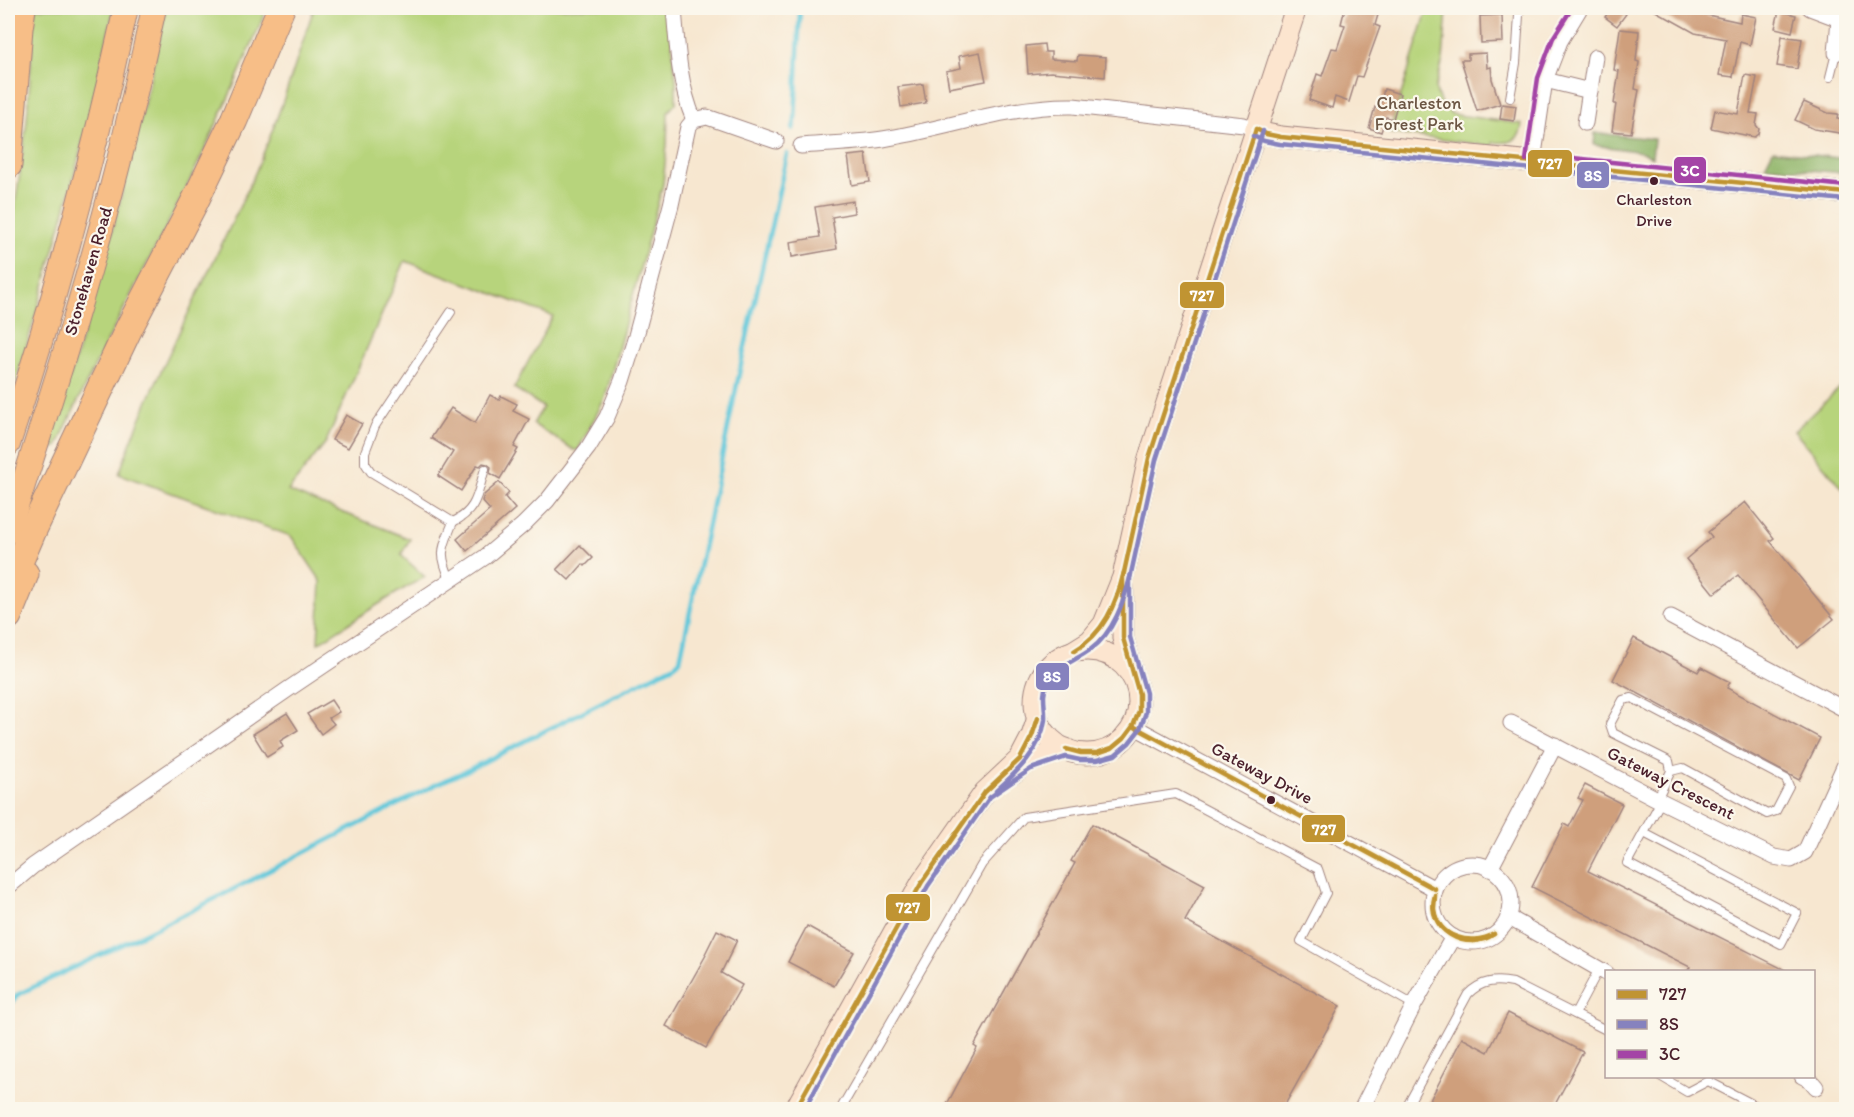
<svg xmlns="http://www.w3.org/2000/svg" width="1854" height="1117" viewBox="0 0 1854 1117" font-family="Itim,sans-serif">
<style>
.green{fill:#b7d47b;stroke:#807a53;stroke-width:1.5}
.forest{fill:#91b66b;stroke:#6e6a4b;stroke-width:1.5}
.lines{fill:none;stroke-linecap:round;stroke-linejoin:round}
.stream{stroke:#5ec7da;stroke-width:4.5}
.building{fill:#cf9f7c}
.lane-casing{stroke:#a0837e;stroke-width:10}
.street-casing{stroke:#a0837e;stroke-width:17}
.secondary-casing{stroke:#a0837e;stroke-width:23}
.primary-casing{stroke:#a0837e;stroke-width:26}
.highway-casing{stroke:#a0837e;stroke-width:29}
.lane{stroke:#fff;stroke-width:8}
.street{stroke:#fff;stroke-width:15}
.secondary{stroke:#fce5cf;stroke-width:21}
.primary{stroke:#f7be87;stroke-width:24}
.highway{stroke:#f7be87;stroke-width:27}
.bus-1-casing{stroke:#fbf7ec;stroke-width:9}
.bus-2-casing{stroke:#fbf7ec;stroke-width:9}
.bus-3-casing{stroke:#fbf7ec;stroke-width:9}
.bus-1{stroke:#c09432;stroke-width:4.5}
.bus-2{stroke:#8682be;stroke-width:4.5}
.bus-3{stroke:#a444a6;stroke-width:4.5}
.bus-dot{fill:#4a1f2b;stroke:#fbf7ec;stroke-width:2}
.labels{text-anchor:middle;stroke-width:4.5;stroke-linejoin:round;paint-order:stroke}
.bus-label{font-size:16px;fill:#4a1f2b;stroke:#fbf7ec}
.park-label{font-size:18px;fill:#6b5543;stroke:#fbf7ec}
.street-label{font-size:18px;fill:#4a1f2b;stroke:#fbf7ec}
.line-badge{stroke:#fbf7ec;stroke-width:2}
.badge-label{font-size:16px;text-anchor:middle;font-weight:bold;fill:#fff}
</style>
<rect width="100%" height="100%" fill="#fbf7ec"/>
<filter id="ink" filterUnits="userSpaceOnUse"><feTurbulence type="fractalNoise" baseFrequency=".0167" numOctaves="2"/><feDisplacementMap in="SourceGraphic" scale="12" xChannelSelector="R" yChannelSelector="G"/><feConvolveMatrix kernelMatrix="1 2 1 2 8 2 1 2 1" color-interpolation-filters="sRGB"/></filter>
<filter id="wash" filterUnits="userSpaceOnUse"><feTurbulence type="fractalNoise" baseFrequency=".008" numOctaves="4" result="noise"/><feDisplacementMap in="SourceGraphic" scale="24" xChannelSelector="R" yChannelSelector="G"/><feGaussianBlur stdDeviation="1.35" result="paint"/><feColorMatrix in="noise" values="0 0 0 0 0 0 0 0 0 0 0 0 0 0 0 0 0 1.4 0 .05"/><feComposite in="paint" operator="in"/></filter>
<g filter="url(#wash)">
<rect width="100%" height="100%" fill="#f7e7d0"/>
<!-- green -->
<g class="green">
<path d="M35 8H114C85 142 49 275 8 406V252L21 166 27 120Z"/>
<path d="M166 8H267C242 68 216 128 187 186 143 273 96 358 57 447L53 448 48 440 67 378 70 377C108 255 139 132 166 8Z"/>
<path d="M314 8H668L676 80V103L668 112 667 144 663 184 605 398 578 450H574L533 424 543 407 514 388 553 316 405 261 326 442 288 491 410 539 401 555 425 577C388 596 354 621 318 643L321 581 291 536 119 474C156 369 211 272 256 171 279 118 296 62 314 8Z"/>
<path d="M1415 8H1442L1447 10 1443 60 1435 88 1440 102 1451 114 1522 124C1521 142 1508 144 1493 142V146L1389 133 1427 11Z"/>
<polygon points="1846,382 1846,492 1794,431"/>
</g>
<!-- forest -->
<g class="forest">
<polygon points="1595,133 1654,139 1652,157 1642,152 1594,145"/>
<polygon points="1773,150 1846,159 1846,176 1843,173 1765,166"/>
</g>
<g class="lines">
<!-- stream -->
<g class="stream">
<polyline points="793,129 795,120 800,8"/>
<polyline points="8,1004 13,1001 17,995 195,909 439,783 470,769 675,665 680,660 742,360 787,154"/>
</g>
</g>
<g id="blocks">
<!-- building -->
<g class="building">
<polygon points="1345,8 1380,8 1375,25 1380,27 1362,77 1357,76 1349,102 1335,97 1332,108 1309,100 1317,74 1322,76 1332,48 1337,49 1345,25 1341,24"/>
<polygon points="1611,8 1617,8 1626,14 1617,26 1605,17"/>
<polygon points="1650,8 1692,8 1703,14 1740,22 1741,14 1756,17 1750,45 1740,42 1733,77 1719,75 1726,39 1695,33"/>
<polygon points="1779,11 1796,15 1792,32 1775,28"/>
<polygon points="1502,15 1503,42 1481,43 1480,16"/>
<polygon points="1620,29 1639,31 1636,61 1639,62 1635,89 1639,90 1631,133 1612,131 1616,104 1614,104 1619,71 1614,70"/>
<polygon points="1782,36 1802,39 1797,69 1777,66"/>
<polygon points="1044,44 1045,52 1051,52 1051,59 1077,61 1078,55 1106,57 1105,77 1051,72 1028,74 1026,46"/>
<polygon points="980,52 986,81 949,88 946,71 961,68 959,56"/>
<polygon points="1486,53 1487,68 1491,67 1492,79 1500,104 1477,111 1461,60 1468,60 1468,54"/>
<polygon points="1745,75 1757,77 1750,113 1758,114 1756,125 1759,129 1758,134 1754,137 1711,128 1715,110 1738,114"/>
<polygon points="923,84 926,103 901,107 898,87"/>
<polygon points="1384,89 1400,94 1393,119 1386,117 1381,132 1369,128 1375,107 1379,109"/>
<polygon points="1804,102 1828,113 1838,114 1837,119 1846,121 1846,134 1814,129 1795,120"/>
<polygon points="1502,104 1516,106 1514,121 1500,119"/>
<polygon points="866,154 870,182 852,185 848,156"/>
<polygon points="853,201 854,213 832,217 837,249 792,257 790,242 820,237 815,207"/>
<polygon points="490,395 499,400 501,396 517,404 513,411 529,419 514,447 518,449 500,479 490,473 491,467 487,464 483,463 480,466 477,465 461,491 438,476 453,452 431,438 451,408 475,423"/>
<polygon points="346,415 362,424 348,448 332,440"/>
<polygon points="499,482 509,493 505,497 515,509 467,551 457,539 490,510 482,501 484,495"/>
<polygon points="1745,502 1774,538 1770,541 1834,619 1798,648 1738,575 1714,594 1686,559 1712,537 1708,532"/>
<polygon points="580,545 593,558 585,566 583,564 569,580 557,569"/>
<polygon points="1634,638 1698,672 1701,667 1730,682 1727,688 1820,738 1799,780 1613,680"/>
<polygon points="331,700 339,712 329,718 334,724 321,734 307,714"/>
<polygon points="287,713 298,730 280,741 283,747 267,757 253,734"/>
<polygon points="1585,785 1622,804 1588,871 1789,972 1687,972 1690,967 1532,887 1564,824 1569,827 1583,800 1578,798"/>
<polygon points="1092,824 1205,885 1185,921 1340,1006 1282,1110 944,1110 977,1048 974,1046 1075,863 1071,861"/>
<polygon points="807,926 854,952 834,986 788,962"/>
<polygon points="717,930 737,940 721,973 742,985 706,1048 666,1026 706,955 705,954"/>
<polygon points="1508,1013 1583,1052 1552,1110 1425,1110 1462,1038 1488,1052"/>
</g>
</g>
</g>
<g filter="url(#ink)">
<use href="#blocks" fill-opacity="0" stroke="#a0837e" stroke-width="1.5"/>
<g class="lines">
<defs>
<g id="lane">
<polyline points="1830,77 1836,53"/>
<polyline points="1510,98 1516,63 1519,15 1521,8"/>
<path d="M451 312 375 426 365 452V463L371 472 453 522C442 550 438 552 451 581"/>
<path d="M453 522C478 510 477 493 485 469"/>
<polyline points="1657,799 1671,771 1669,761 1613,733 1610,724 1623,700 1632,698 1786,779 1789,786 1776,811 1767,814 1683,768 1671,771"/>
<polyline points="1644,833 1797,913 1781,944 1627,863 1661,801"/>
<polyline points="1575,1014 1599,969"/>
<polyline points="1660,1076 1687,1092 1708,1081 1758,1107"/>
<polyline points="840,1110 982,864 1024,817 1176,794 1318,869 1326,893 1301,941 1414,1005"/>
<path d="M1405 1110 1468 994C1481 981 1495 979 1513 983L1606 1030"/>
</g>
<g id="street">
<path d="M674 8C677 46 679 85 694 120"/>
<polyline points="1810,8 1839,19 1836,53"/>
<polyline points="1545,80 1590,91"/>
<polyline points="1585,123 1595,57"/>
<path d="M801 146C828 144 856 143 883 139 947 129 1008 105 1073 106L1244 125 1256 129"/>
<polyline points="1533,161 1545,80 1560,41 1580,8"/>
<polyline points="1671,617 1846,710"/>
<polyline points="1511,723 1661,801 1774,857 1791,860 1805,852 1846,762"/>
<polyline points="1133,726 1435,889"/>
<circle cx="1472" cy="903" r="39"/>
<polyline points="1490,869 1555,745"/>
<polyline points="8,887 33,866 287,690 485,557 523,525 547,501 588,448 607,417 622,381 636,336 671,205 688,127 694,120 707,117 776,141"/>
<polyline points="1508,917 1606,973"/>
<polyline points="1802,1076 1810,1080 1816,1087"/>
<polyline points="1361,1110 1414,1005 1453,937"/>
</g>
<g id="secondary">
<polyline points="1256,129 1266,134 1281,137 1846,193"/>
<polyline points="1123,587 1123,638 1133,674"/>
<circle cx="1087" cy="702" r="52"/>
<polyline points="1074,651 1090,641 1104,624 1123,577 1149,458 1296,8"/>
<polyline points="1013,773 1028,762 1066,749"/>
<polyline points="795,1110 922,882 985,792 1020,759 1032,736 1038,718"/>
</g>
<g id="primary">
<path d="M8 444C55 301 94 155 126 8"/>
<path d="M8 531C47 412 85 293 116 172 130 118 142 62 154 8"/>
</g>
<g id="highway">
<polyline points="8,165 19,28 22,8"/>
<polyline points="8,588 33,530 130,326 195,201 234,120 281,8"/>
<polyline points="8,616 25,574"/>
</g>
</defs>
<!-- lane casing -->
<use href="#lane" class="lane-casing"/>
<!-- street casing -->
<use href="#street" class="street-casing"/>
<!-- secondary casing -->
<use href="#secondary" class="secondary-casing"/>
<!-- primary casing -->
<use href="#primary" class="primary-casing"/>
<!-- highway casing -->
<use href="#highway" class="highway-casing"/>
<!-- lane -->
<use href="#lane" class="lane"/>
<!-- street -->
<use href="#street" class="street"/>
<!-- secondary -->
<use href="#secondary" class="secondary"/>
<!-- primary -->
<use href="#primary" class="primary"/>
<!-- highway -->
<use href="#highway" class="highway"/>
<defs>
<g id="bus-1">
<polyline points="1256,129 1266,134 1281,137 1846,193"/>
<path d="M1074 651C1104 634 1116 604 1124 572"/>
<polyline points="1133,726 1435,889"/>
<polyline points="1066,749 1081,753 1097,753 1112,748 1124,738 1133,726 1139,711 1139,694 1123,638 1123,577 1149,458 1256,129"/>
<path d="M1435 895C1435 900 1434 905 1434 909 1438 939 1472 946 1494 934"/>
<path d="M1435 895C1424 929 1467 954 1494 934"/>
<polyline points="795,1110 922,882 985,792 1020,759 1032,736 1038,718"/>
</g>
<g id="bus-2">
<polyline points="1253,136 1264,141 1280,144 1845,200"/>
<path d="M996 791C1017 772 1041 750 1045 720 1046 707 1041 696 1047 684 1056 666 1075 661 1090 650 1114 633 1124 601 1131 574"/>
<polyline points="804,1110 928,886 990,797 1031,769 1066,757 1080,760 1097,760 1115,755 1129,743 1140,729 1146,712 1146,693 1130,637 1130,578 1156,460 1263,131"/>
</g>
<g id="bus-3">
<polyline points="1534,154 1846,186"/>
<polyline points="1526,160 1538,78 1553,38 1572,8"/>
</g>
</defs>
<!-- bus-1 casing -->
<use href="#bus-1" class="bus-1-casing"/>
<!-- bus-2 casing -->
<use href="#bus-2" class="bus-2-casing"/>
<!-- bus-3 casing -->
<use href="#bus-3" class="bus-3-casing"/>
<!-- bus-1 -->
<use href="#bus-1" class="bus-1"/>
<!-- bus-2 -->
<use href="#bus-2" class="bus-2"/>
<!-- bus-3 -->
<use href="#bus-3" class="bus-3"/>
</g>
</g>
<!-- markers -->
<g class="bus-dot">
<circle cx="1654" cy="181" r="5"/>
<circle cx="1271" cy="800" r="5"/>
</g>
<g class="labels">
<!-- bus labels -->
<g class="bus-label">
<text x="1654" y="205">Charleston<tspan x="1654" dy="21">Drive</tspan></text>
</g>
<!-- park labels -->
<g class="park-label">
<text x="1419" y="109">Charleston<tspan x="1419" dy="21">Forest Park</tspan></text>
</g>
<!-- street labels -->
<g class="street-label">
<text transform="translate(88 271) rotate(-74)" y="6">Stonehaven Road</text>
<text transform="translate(1262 773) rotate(28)" y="6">Gateway Drive</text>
<text transform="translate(1671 783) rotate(27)" y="6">Gateway Crescent</text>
</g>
</g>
<g class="line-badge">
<rect x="1527" y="149" width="46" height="29" rx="6" fill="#c09432"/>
<rect x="1673" y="156" width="34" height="28" rx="6" fill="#a444a6"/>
<rect x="1576" y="161" width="34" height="28" rx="6" fill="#8682be"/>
<rect x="1179" y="281" width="46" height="28" rx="6" fill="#c09432"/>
<rect x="1035" y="662" width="35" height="29" rx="6" fill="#8682be"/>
<rect x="1301" y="814" width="45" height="29" rx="6" fill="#c09432"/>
<rect x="885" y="893" width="46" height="29" rx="6" fill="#c09432"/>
</g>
<g class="badge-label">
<text x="1550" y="169">727</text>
<text x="1690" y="176">3C</text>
<text x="1593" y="181">8S</text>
<text x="1202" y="301">727</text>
<text x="1052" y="682">8S</text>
<text x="1324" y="835">727</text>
<text x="908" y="913">727</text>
</g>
<!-- margin -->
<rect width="1854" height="1117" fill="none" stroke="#fbf7ec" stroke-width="30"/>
<!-- legend -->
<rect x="1605" y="970" width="210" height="108" fill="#fbf7ec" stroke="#b4a19f" stroke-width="1.5"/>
<rect x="1617" y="990" width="30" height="9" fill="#c09432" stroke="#b4a19f" stroke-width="1.5"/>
<text x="1659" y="1000" font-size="18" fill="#4a1f2b">727</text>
<rect x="1617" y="1020" width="30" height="9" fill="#8682be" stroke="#b4a19f" stroke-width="1.5"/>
<text x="1659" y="1030" font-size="18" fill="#4a1f2b">8S</text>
<rect x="1617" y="1050" width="30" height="9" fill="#a444a6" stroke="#b4a19f" stroke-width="1.5"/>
<text x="1659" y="1060" font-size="18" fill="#4a1f2b">3C</text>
</svg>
